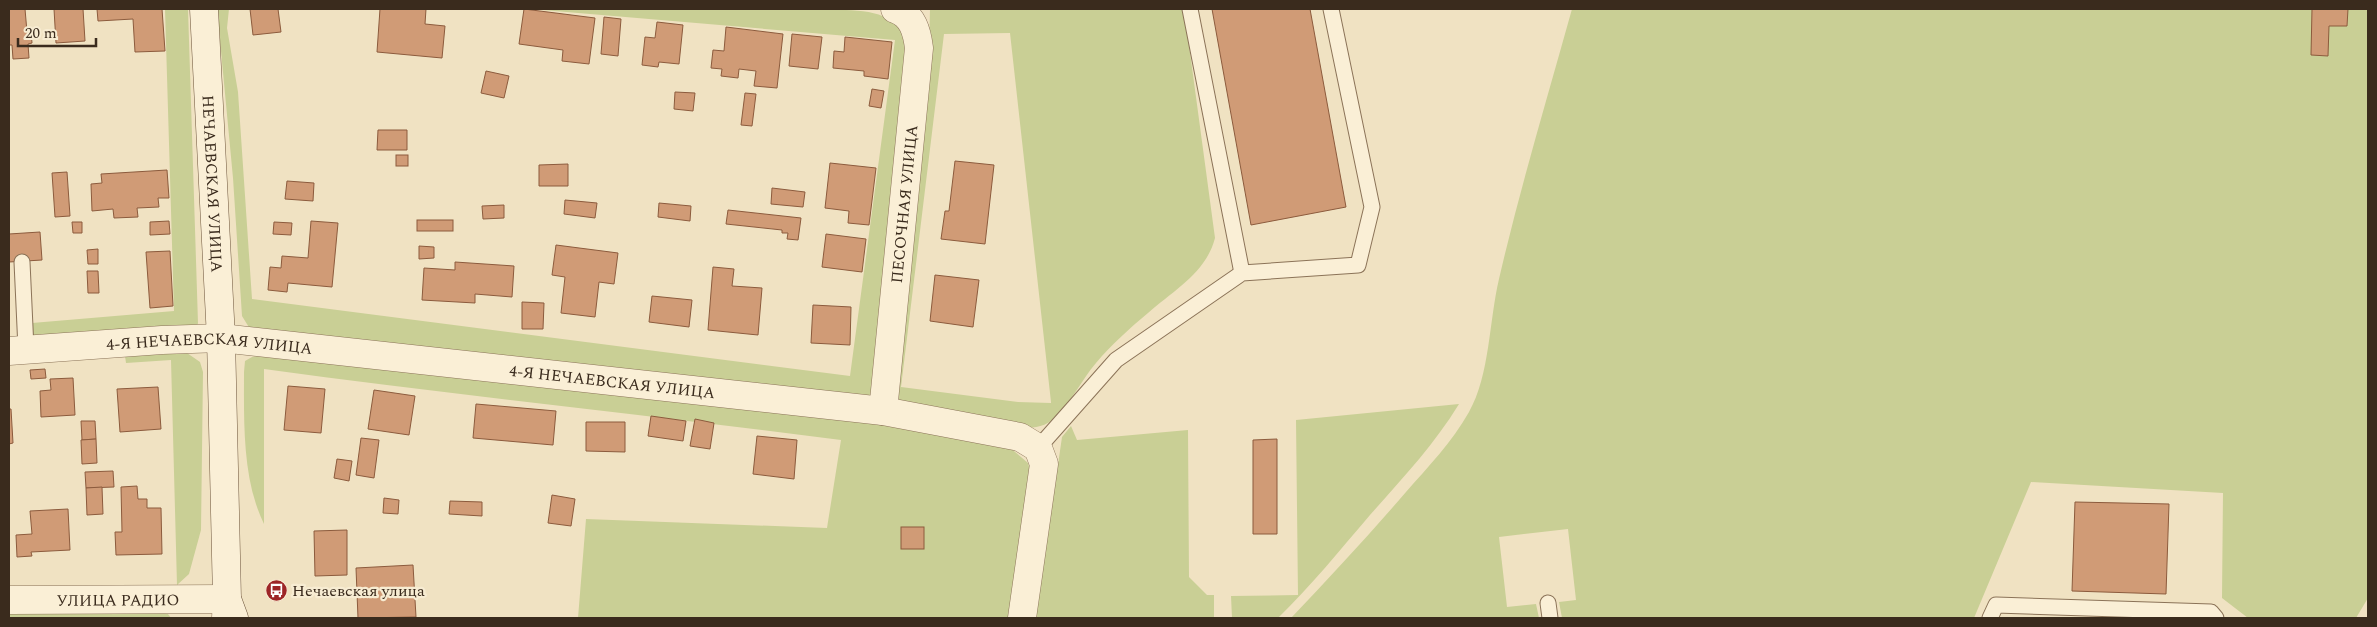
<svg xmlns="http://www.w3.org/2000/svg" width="2377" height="627" viewBox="0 0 2377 627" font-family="Spectral,serif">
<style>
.green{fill:#c9cf95;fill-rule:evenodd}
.building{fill:#d09b76;stroke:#8c5b3d}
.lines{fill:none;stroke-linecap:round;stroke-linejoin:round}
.lane-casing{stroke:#8b7358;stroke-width:17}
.street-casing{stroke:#8b7358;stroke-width:29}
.secondary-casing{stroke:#6d543b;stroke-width:29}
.lane{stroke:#faefd6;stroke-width:15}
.street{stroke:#faefd6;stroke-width:28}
.secondary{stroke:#faefd6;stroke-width:28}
.labels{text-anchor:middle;stroke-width:4.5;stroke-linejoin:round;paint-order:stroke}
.street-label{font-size:16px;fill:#3a2b1d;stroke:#f7ecd2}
.poi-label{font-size:16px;fill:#3a2b1d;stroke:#f7ecd2;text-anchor:start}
</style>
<rect width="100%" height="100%" fill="#f0e2c2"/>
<!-- green -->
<g class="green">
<polygon points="165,9 188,9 198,323 197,327 33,343 32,323 174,311"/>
<path d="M217 9H229L227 28 238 92 252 299 850 376 895 40 531 9H826C863 12 889 6 908 42L871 394 866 397 250 329 242 316 233 178Z"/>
<path d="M930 9H1182L1186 23 1215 238C1206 273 1174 290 1148 313 1130 328 1111 345 1096 363 1082 379 1068 408 1052 420 1042 428 1031 428 1019 428L895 399 928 92ZM1010 33 1051 402V403L1018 402 901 387 944 34Z"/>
<path d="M1572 9H2368V598L2356 618H2248L2222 598 2223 493 2031 482 1974 618H1562L1559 602 1576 600 1568 529 1499 537 1507 607 1536 604 1539 618H1291C1330 577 1369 535 1406 492 1428 467 1452 442 1469 412 1490 375 1489 321 1499 279 1520 188 1547 99 1572 9Z"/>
<polygon points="187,353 200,362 203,372 201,530 189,574 177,585 171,360 126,363 125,356"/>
<path d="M263 355 892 422 1007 445 1028 463 1032 477 1010 618H578L586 519 827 528 841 440C648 415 455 395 264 369V524C242 479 244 421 244 372L245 361 252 357Z"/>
<path d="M1459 404C1434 445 1401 480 1370 515 1340 550 1311 586 1278 618H1232L1231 596 1298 595 1296 420Z"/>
<polygon points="1071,426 1077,440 1188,430 1189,577 1207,595 1214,595 1214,618 1036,618 1062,437"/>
<polygon points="9,610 153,610 168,614 171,618 9,618"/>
</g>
<!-- building -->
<g class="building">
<polygon points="9,9 25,9 27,32 31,31 32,43 28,44 29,58 13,59 12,45 9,45"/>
<polygon points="54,9 83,9 85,41 56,43"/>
<polygon points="97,9 162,9 165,51 135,52 133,19 98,21"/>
<polygon points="250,9 278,9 281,32 253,35"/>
<polygon points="380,9 426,9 425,24 445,26 442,58 377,52"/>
<polygon points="524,9 595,18 589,64 562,61 563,50 519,44"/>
<polygon points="1212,9 1310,9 1346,207 1251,225"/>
<polygon points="2312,9 2348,9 2347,26 2329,26 2328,56 2311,55"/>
<polygon points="604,17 621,19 618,56 601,54"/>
<polygon points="657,22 683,25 679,64 659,62 658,67 642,65 645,37 655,38"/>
<polygon points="726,27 783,34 777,88 754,86 756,71 739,69 738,78 721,76 722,69 711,68 713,50 724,51"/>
<polygon points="792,34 822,37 818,69 789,66"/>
<polygon points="845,37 892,42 888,79 864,76 864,71 833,68 834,51 844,52"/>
<polygon points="486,71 509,76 504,98 481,93"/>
<polygon points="872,89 884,91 881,108 869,106"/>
<polygon points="675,92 695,93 693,111 674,109"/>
<polygon points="745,93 756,94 752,126 741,125"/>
<polygon points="378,130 407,130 407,150 377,150"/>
<rect x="396" y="155" width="12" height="11"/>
<polygon points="955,161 994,165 985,244 941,239 945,211 949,211"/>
<polygon points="830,163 876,168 869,225 848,223 849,211 825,208"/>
<polygon points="568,164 568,186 539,186 539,165"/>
<polygon points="167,170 169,198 158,198 159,207 137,208 138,217 114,218 113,209 92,211 91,184 102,183 101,174"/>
<polygon points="67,172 70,216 55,217 52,173"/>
<polygon points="287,181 314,183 313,201 285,199"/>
<polygon points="772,188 805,192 803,207 771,204"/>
<polygon points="565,200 597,203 595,218 564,214"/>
<polygon points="659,203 691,206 690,221 658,217"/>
<polygon points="504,205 504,218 483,219 482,206"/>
<polygon points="728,210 801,218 798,240 787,239 788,233 782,233 782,230 726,224"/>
<rect x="417" y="220" width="36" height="11"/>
<polygon points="169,221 170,234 150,235 150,222"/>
<polygon points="311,221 338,223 332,287 288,283 287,292 268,290 270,267 281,268 282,256 308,258"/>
<polygon points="72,222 82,222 82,233 73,233"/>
<polygon points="274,222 292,223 291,235 273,234"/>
<polygon points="40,232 42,260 9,262 9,234"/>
<polygon points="826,234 866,239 862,272 822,267"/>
<polygon points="556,245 618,253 614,284 599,282 595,317 561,313 565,277 552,275"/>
<polygon points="419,246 434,247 434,258 419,259"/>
<polygon points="98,249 98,264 88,264 87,250"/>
<polygon points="170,251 173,306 150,308 146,252"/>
<polygon points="455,262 514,266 512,297 475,294 475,303 422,300 424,268 455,270"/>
<polygon points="713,267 734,269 732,286 762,288 758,335 708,330"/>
<polygon points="87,271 98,271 99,293 88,293"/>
<polygon points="935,275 979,280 973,327 930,321"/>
<polygon points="652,296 692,300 689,327 649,322"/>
<polygon points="522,302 544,303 543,329 522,329"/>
<polygon points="813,305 851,307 850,345 811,343"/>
<polygon points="45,369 46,378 31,379 30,370"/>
<polygon points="73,378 75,415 41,417 40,391 51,390 50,379"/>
<polygon points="288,386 325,389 321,433 284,430"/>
<polygon points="158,387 161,429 120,432 117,389"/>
<polygon points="374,390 415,396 409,435 368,429"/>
<polygon points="476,404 556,411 553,445 473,438"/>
<polygon points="9,409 11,409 13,443 9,444"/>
<polygon points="651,416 686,421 683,441 648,436"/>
<polygon points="695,419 714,423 710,449 690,446"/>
<polygon points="81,421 95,421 96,439 82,440"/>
<polygon points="586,422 625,422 625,452 586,451"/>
<polygon points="757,436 797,440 794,479 753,474"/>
<polygon points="361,438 379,440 374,478 356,475"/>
<polygon points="96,439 97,463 82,464 81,440"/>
<polygon points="1277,439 1277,534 1253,534 1253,440"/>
<polygon points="337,459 352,461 349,481 334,478"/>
<polygon points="113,471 114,487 86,488 85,472"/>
<polygon points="137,486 138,499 147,499 147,508 161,508 162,554 116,555 115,532 122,532 121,487"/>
<polygon points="102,487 103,514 87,515 86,488"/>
<polygon points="552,495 575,499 571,526 548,523"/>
<polygon points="384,498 399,500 398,514 383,513"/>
<polygon points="450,501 482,502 482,516 449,514"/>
<polygon points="2075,502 2169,504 2166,594 2072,591"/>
<polygon points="68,509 70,550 31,552 32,556 17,557 16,535 32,534 30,511"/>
<rect x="901" y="527" width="23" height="22"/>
<polygon points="347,530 347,575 315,576 314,531"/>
<polygon points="413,565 416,617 358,618 356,568"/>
</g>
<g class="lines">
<defs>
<g id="lane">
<polyline points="1190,9 1242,273"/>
<polyline points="22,262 26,349"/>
<polyline points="1038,448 1116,360 1242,273 1358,265 1372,207 1331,9"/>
<polyline points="1548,603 1550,618"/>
<polyline points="1990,618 1996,605 2211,612 2216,618"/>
</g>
<g id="street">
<path id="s1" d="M9 351 162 340 221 338 883 411 1020 437 1038 448 1044 464 1022 618"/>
<path id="s2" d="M883 411 919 48C917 32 913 15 895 9"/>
<path id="s3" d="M9 600 227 599 226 618"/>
</g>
<g id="secondary">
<path id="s4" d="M204 9 221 338 227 599 234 618"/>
</g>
</defs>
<!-- lane casing -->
<use href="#lane" class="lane-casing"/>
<!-- street casing -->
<use href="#street" class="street-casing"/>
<!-- secondary casing -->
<use href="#secondary" class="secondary-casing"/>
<!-- lane -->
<use href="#lane" class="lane"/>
<!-- street -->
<use href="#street" class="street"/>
<!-- secondary -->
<use href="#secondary" class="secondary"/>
</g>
<!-- icons -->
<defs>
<symbol id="bus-disc" viewBox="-11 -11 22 22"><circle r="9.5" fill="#9d2527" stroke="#f7ecd2"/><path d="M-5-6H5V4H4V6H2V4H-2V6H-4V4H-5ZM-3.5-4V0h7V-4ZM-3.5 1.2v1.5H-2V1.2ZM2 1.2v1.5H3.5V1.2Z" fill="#fff"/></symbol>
</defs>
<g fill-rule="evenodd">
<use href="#bus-disc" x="264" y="578" width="25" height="25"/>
</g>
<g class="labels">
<!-- street labels -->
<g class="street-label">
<text dy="6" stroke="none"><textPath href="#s4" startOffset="175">НЕЧАЕВСКАЯ УЛИЦА</textPath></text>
<text dy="6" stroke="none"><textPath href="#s2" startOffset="208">ПЕСОЧНАЯ УЛИЦА</textPath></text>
<text dy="6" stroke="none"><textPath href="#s1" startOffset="201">4-Я НЕЧАЕВСКАЯ УЛИЦА</textPath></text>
<text dy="6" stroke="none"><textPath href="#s1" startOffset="606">4-Я НЕЧАЕВСКАЯ УЛИЦА</textPath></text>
<text dy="6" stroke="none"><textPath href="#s3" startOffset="109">УЛИЦА РАДИО</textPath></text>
</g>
<!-- poi labels -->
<g class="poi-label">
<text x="292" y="596">Нечаевская улица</text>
</g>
</g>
<!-- border -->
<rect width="2377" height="627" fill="none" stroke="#3a2b1d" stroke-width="20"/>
<!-- scale -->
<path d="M18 38v8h78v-8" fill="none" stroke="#3a2b1d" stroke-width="2.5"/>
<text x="25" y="38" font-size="15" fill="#3a2b1d" stroke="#f7ecd2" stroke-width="4" paint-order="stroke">20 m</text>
</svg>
